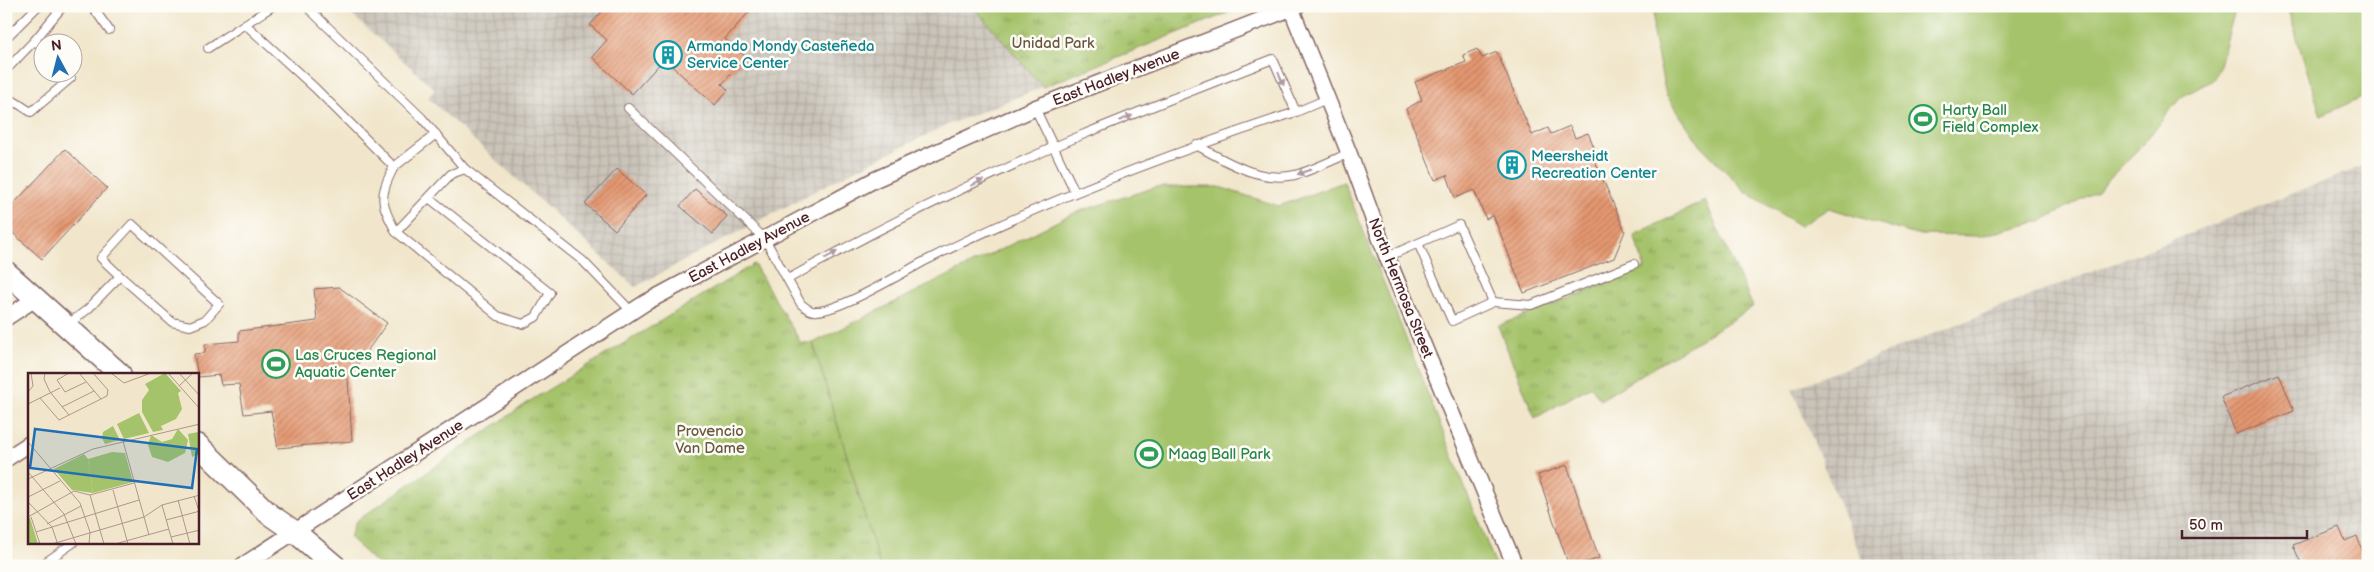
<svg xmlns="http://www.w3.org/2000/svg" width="2374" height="572" viewBox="0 0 2374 572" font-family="'Balsamiq Sans',sans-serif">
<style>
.industrial{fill:url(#industrial-grid)}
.park{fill:url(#park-tufts);stroke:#78714a}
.pitch{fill:#a5c36a;stroke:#78714a}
.building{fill:url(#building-hatch)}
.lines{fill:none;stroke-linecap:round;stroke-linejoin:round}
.lane-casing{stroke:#846563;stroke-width:10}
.street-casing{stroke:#846563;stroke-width:18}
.secondary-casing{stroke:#846563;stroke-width:24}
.lane{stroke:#fff;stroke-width:8}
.street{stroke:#fff;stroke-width:15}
.secondary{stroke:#fff;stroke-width:21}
.oneway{fill:#ae9aa0}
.labels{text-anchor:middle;stroke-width:5;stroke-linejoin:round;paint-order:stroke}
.park-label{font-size:15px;fill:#6a5841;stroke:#fdfcf7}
.culture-label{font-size:15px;fill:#0d838f;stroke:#fdfcf7;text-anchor:start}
.street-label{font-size:15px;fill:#4a1f2b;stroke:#fdfcf7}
.leisure-label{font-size:15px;fill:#27864d;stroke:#fdfcf7;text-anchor:start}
.inset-road{fill:none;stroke:#ae968b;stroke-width:1}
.view{fill:#1f6fb2;fill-opacity:0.15;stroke:#1f6fb2;stroke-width:2.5}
.inset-edge{fill:none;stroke:#4a1f2b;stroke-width:2.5}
</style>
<defs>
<pattern id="industrial-grid" width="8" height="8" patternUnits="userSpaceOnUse" patternTransform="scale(1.25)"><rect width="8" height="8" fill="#c9c3b8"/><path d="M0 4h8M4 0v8" fill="none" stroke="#aea79e"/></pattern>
<pattern id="park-tufts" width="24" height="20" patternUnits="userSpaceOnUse" patternTransform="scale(1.25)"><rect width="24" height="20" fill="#a5c36a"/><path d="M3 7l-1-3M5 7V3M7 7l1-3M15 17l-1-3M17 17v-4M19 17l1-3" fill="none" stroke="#889e57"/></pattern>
<pattern id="building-hatch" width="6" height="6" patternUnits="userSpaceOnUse" patternTransform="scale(1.25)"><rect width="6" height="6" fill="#e49871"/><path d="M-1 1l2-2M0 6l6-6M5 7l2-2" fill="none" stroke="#bb7b5d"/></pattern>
</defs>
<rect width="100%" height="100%" fill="#fdfcf7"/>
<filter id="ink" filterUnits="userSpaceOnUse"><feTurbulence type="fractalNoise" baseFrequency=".02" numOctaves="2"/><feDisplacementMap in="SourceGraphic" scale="10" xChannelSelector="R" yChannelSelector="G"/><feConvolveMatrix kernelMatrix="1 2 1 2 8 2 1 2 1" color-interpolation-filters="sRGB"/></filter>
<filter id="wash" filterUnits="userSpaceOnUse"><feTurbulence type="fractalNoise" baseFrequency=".0096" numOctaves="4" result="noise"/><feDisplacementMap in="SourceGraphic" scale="20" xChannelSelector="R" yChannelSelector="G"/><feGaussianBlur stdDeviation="1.12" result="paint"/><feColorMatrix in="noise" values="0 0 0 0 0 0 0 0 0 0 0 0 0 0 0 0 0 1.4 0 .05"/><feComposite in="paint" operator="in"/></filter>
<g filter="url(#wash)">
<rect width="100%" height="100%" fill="#f1e6cb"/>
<!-- industrial -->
<g class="industrial">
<polygon points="342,6 977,6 976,10 1043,87 947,125 847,174 635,287 428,98 435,89"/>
<polygon points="2368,164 2368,566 1865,566 1792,389"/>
</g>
<!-- park -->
<g class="park">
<polygon points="977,6 1245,6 1043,87 976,10"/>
<polygon points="1705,201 1753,307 1600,400 1591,386 1535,418 1498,326 1645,268 1634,235"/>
<polygon points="754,264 801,343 813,343 880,566 379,566 350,538 355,522 533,399"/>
</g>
<!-- pitch -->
<g class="pitch">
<polygon points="1654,6 2236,6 2220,65 2213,80 2181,97 2141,146 2097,191 2041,221 1980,236 1916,235 1829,208 1800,226 1745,191 1701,146 1666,95 1653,34"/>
<polygon points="2287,6 2368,6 2368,94 2321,116"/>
<polygon points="1344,182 1496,566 880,566 813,343 1074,213 1156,187 1219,187 1279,206"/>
</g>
<g id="blocks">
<!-- building -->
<g class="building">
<polygon points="607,6 754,6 725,39 746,57 722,84 728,90 715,105 664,59 632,94 592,57 607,40 590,25"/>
<polygon points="1477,49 1482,58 1497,52 1532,135 1548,128 1551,134 1570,126 1575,138 1588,133 1596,152 1592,154 1625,231 1614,258 1524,293 1493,215 1486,219 1474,190 1455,198 1447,175 1435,180 1406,109 1422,100 1415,82 1466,62 1463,55"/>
<polygon points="65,149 107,188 42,259 6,227 6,212"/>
<polygon points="617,169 646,195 615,230 585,204"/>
<polygon points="695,189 727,216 713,234 680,206"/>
<polygon points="339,287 387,323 348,378 352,441 278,448 271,411 244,414 239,384 221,385 219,375 198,377 194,354 205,353 205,344 239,341 239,331 317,321 314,289"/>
<polygon points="2279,374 2294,411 2236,434 2221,397"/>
<polygon points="1567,465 1599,558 1576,566 1569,566 1538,475"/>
<polygon points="2339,527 2345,541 2357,536 2368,566 2302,566 2293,545"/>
</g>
</g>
</g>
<g filter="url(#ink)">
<use href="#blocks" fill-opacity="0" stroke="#846563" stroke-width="1"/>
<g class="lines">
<defs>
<g id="lane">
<polyline points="92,6 109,30"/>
<polyline points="306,6 422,118 465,169"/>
<polyline points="245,24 315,88 394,167 436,134"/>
<polyline points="6,38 38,6"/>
<polyline points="35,40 63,6"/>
<polyline points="208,48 273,6"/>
<polyline points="6,70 35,40 42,48"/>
<polyline points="6,96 31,112 71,78 66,72"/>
<path d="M628 108 765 239 801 304C806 308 810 312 817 311 841 310 899 275 923 262 1043 201 1168 154 1296 112L1273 59C1209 84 1145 109 1082 135 982 177 883 226 788 279"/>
<polyline points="1035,108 1075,192"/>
<polyline points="1296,112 1327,99"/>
<path d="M1196 145C1226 161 1259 183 1295 175 1313 170 1331 161 1349 153"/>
<path d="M394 167C378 197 381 203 396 232"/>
<polyline points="429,198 550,293 536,317 523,324 498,316 396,232 451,174 465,169 583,261 632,312"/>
<polyline points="1387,257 1459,225 1493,302 1452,321 1418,243"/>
<polyline points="1493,302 1531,305 1634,264"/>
<polyline points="67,325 88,309 120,276 172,322 190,326 205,320 219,304 132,224 101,258 120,276"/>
<polyline points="40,566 73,543"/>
</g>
<g id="street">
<polyline points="1291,8 1349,153 1387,257 1515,566"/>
<polyline points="6,318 35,299"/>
<polyline points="6,459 29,444"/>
<polyline points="242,566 645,303 874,180 1035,108 1297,6"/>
</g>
<g id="secondary">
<polyline points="6,272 120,374"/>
<polyline points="198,445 269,514 295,532 335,566"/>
</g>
</defs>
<!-- lane casing -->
<use href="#lane" class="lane-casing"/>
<!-- street casing -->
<use href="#street" class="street-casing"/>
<!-- secondary casing -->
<use href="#secondary" class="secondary-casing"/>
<!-- lane -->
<use href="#lane" class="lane"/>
<!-- street -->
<use href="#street" class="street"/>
<!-- secondary -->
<use href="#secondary" class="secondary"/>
</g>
<!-- one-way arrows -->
<defs><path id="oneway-solid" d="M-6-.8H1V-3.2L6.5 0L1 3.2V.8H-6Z" transform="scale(1.25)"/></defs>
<g class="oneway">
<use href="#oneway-solid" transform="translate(1281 79) rotate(67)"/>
<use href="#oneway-solid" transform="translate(1126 118) rotate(-22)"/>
<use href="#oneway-solid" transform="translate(1304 172) rotate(161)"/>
<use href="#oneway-solid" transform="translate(977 183) rotate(-25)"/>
<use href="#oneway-solid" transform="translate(831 255) rotate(-29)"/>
</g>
</g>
<!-- icons -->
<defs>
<symbol id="building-ring" viewBox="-11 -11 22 22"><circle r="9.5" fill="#fdfcf7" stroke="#0f9aa8" stroke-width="1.5"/><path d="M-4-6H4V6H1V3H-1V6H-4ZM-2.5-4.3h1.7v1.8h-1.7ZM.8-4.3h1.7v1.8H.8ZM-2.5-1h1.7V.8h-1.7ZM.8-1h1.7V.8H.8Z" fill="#0f9aa8"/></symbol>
<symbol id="stadium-ring" viewBox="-11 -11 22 22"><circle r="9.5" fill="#fdfcf7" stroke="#2e9e5b" stroke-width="1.5"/><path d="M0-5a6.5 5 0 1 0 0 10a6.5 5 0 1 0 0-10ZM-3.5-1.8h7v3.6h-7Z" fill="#2e9e5b"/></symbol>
</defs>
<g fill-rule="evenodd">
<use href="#building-ring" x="652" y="39" width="32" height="32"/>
<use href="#stadium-ring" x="1907" y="103" width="32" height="32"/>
<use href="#building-ring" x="1496" y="149" width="32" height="32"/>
<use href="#stadium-ring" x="260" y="348" width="32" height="32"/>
<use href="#stadium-ring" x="1133" y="438" width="32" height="32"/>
</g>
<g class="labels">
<!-- park labels -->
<g class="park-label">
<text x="1053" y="48">Unidad Park</text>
<text x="710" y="436">Provencio<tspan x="710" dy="17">Van Dame</tspan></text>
</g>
<!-- culture labels -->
<g class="culture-label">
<text x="687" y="51">Armando Mondy Casteñeda<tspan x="687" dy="17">Service Center</tspan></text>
<text x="1531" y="161">Meersheidt<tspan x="1531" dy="17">Recreation Center</tspan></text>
</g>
<!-- street labels -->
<g class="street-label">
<text transform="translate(1116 77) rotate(-21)" y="5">East Hadley Avenue</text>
<text transform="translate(749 247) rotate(-28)" y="5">East Hadley Avenue</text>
<text transform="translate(1401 288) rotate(68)" y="5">North Hermosa Street</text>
<text transform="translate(405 460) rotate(-33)" y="5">East Hadley Avenue</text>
</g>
<!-- leisure labels -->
<g class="leisure-label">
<text x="1942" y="115">Harty Ball<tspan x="1942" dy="17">Field Complex</tspan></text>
<text x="295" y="360">Las Cruces Regional<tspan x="295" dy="17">Aquatic Center</tspan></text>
<text x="1168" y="459">Maag Ball Park</text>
</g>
</g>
<!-- overview -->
<g transform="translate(28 373)">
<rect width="171" height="171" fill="#f1e6cb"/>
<path d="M0 145H2L10 171H0Z" fill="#a5c36a"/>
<path d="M85 53 92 67 77 71 74 65 75 59ZM56 81 60 86 65 120 44 117 26 96Z" fill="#a5c36a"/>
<path d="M137 0 153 18 150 20 154 36 148 46 133 53 135 57 125 59 114 39V27L121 17 117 11ZM111 40 121 60 96 66 89 51ZM150 56 160 67 157 80 140 89 124 84 120 72 123 62 134 69 144 66ZM170 59 171 81 164 84 160 61ZM84 79 97 80 105 109 65 120 60 86Z" fill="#a5c36a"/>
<path class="inset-road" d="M17 0 16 6 22 19 41 42M41 0 29 7 37 19 58 9M51 0 73 26M83 0 96 10 123 0M140 0 172 36M151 0 172 23M151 13 165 0M0 19 5 13 3 0M12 25 31 47 79 23 80 17 65 0M0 31 32 15M34 34 66 18M95 68 121 162M0 69 52 130 62 159 61 171M0 99 36 141 48 171M0 106 65 76 172 51M85 117 100 171M62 122 76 171M166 123 172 141M0 124 32 108M150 127 162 171M0 129 24 154 29 169M134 132 145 171M0 144 46 118 62 122 106 110M3 144 12 171M138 147 172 138M19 151 53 133M8 159 111 127M143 164 172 157M24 171 116 144 134 132 172 122M87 171 141 156"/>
<path class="view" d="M7 56 169 76 164 115 2 95Z"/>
<rect width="171" height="171" class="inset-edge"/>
</g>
<!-- margin -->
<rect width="2374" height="572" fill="none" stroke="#fdfcf7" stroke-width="25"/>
<!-- north arrow -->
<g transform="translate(58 58) rotate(353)"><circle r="24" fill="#fdfcf7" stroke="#b5a4a5"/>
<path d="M0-4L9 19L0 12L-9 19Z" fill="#1f6fb2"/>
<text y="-8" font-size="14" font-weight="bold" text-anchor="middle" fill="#4a1f2b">N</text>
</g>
<!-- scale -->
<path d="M2182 530v8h125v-8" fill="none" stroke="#4a1f2b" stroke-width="2.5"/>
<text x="2189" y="530" font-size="15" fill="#4a1f2b" stroke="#fdfcf7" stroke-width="4" paint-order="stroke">50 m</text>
</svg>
